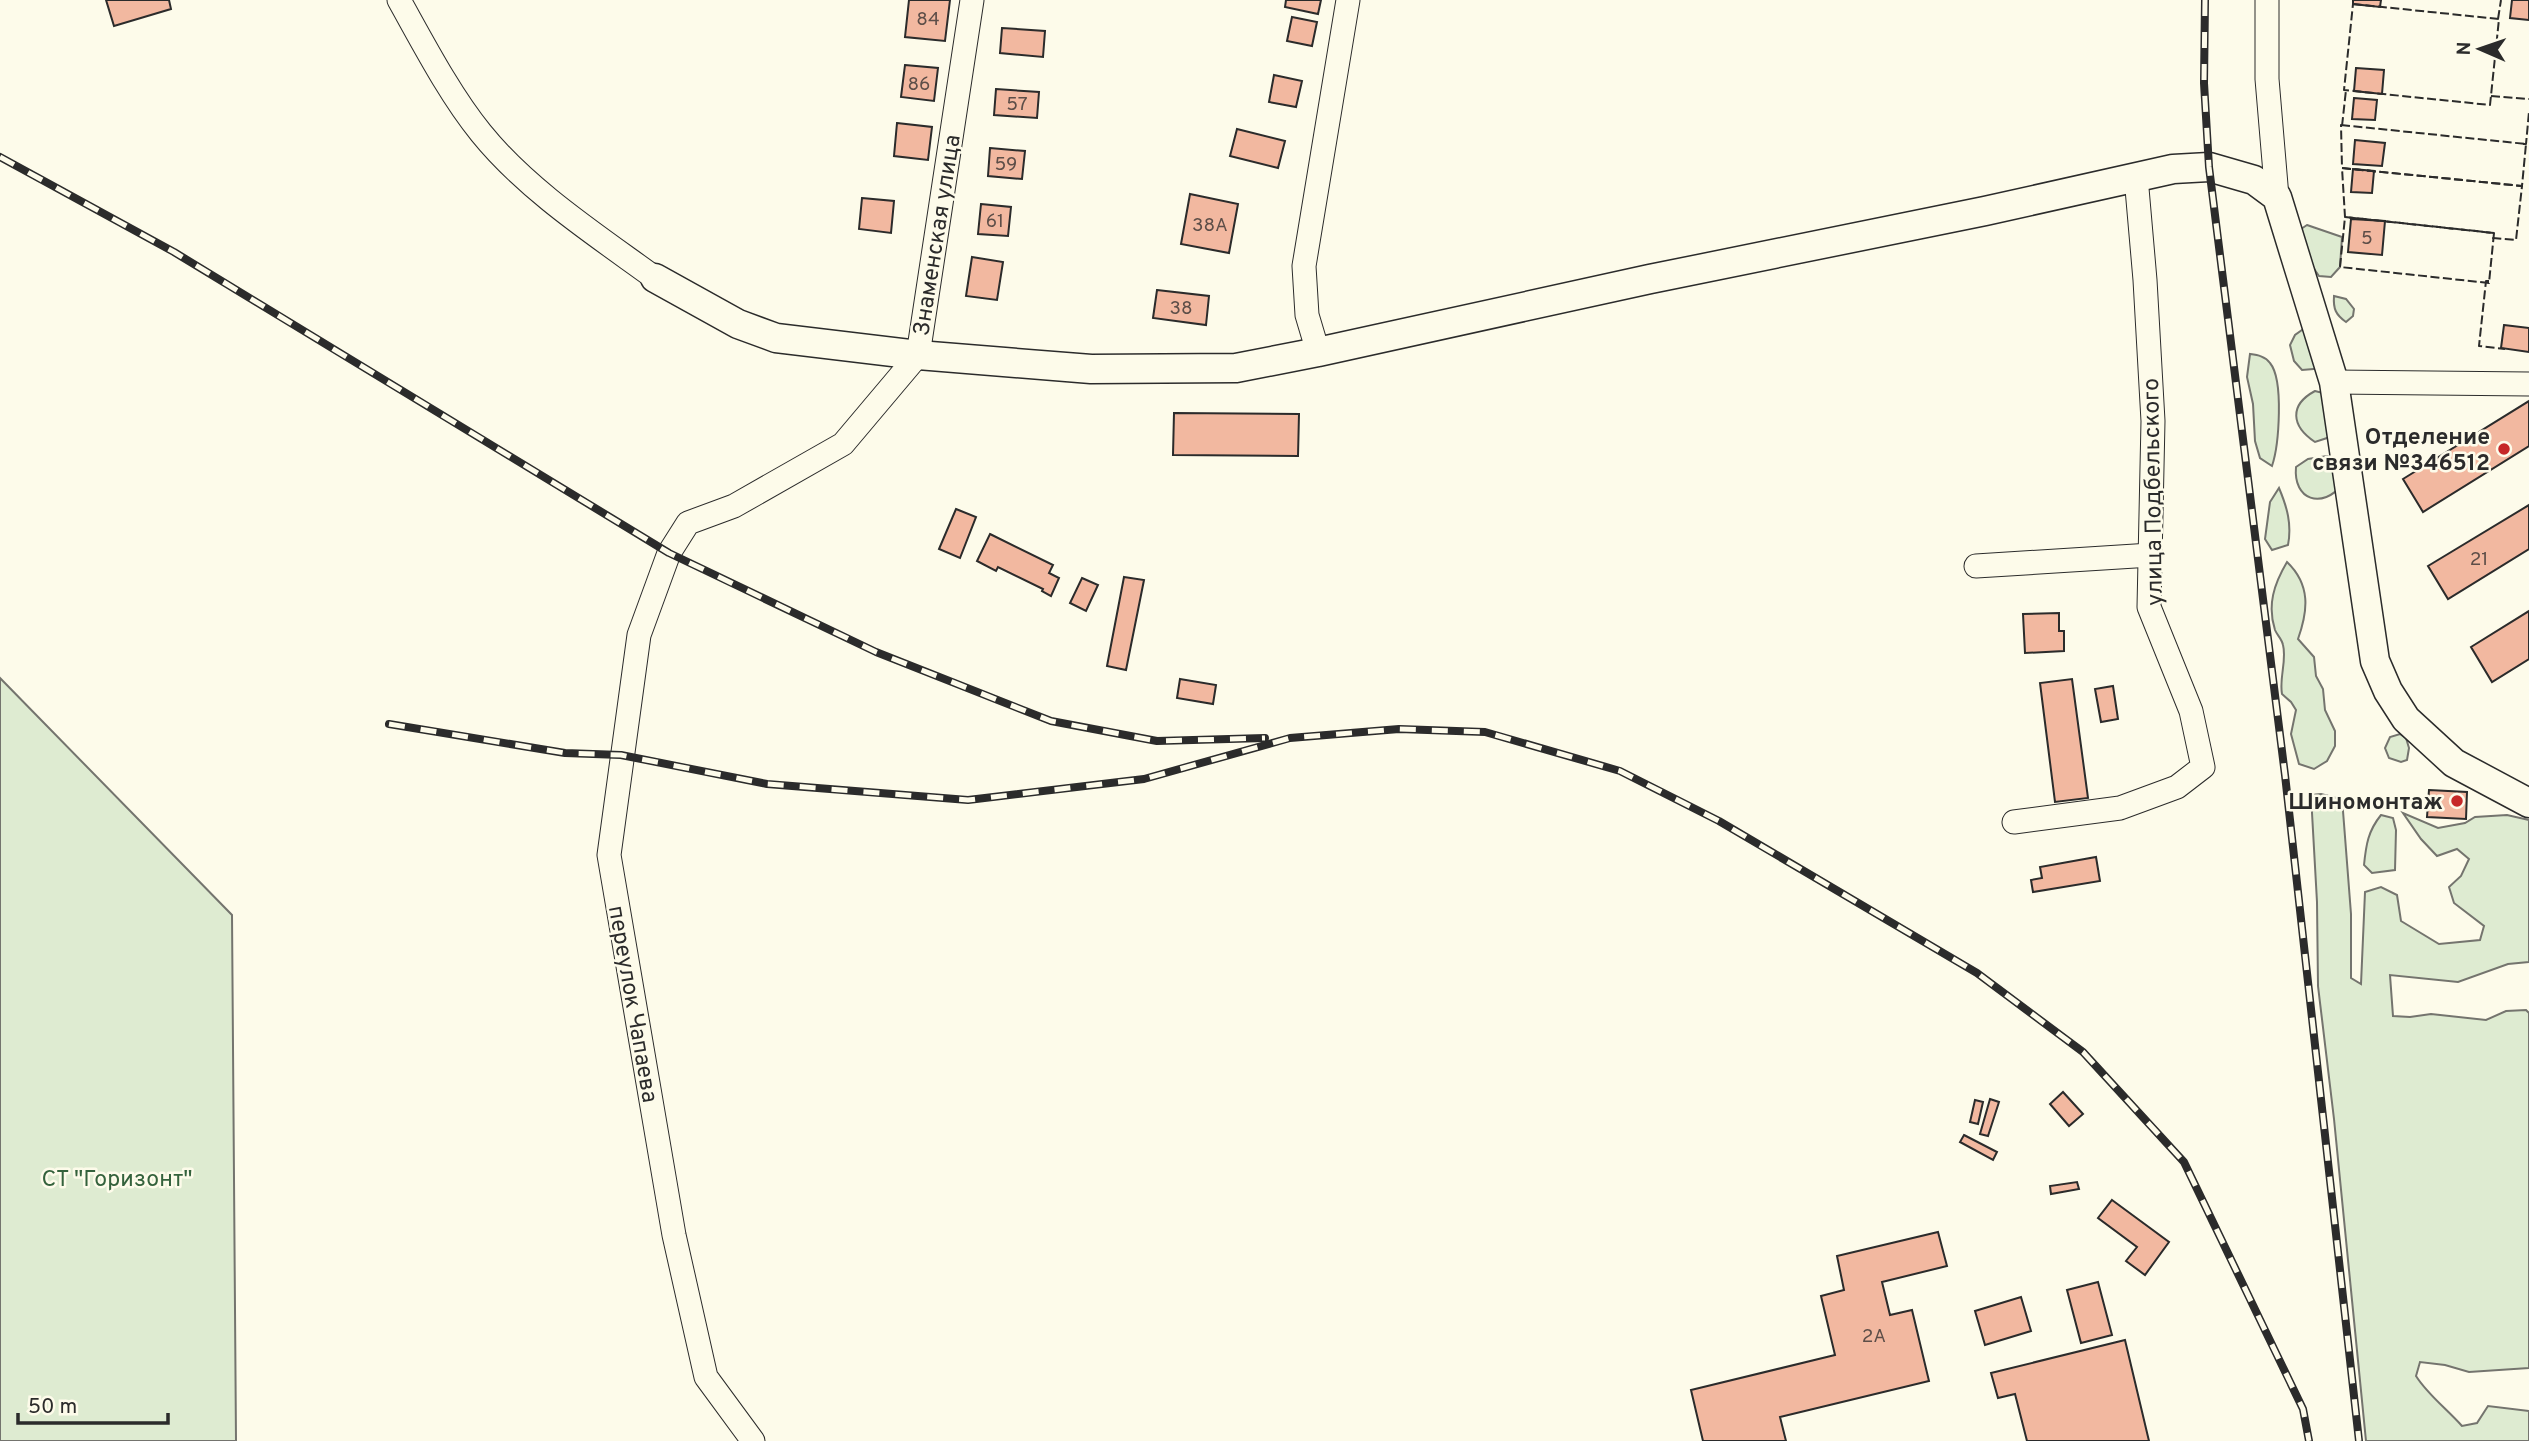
<svg xmlns="http://www.w3.org/2000/svg" width="2529" height="1441" viewBox="0 0 2529 1441" font-family="Overpass,sans-serif">
<style>
.green{fill:#deebd1;stroke:#74746e;stroke-width:2}
.building{fill:#f2b8a0;stroke:#2b2b2b;stroke-width:2}
.lines{fill:none;stroke-linecap:round;stroke-linejoin:round}
.minor-casing{stroke:#2b2b2b;stroke-width:25}
.major-casing{stroke:#2b2b2b;stroke-width:31}
.minor{stroke:#fdfbea;stroke-width:23}
.major{stroke:#fdfbea;stroke-width:28}
.rail-casing{stroke:#2b2b2b;stroke-width:8}
.rail{stroke:#fdfbea;stroke-width:5;stroke-dasharray:16;stroke-linecap:butt}
.fence{stroke:#2b2b2b;stroke-width:2;stroke-dasharray:9 3.5;stroke-linecap:butt}
.poi-dot{fill:#c62828;stroke:#fdfbea;stroke-width:2.5}
.labels{text-anchor:middle;stroke-width:5;stroke-linejoin:round;paint-order:stroke}
.number-label{font-size:19px;fill:#5d4e48}
.street-label{font-size:23px;fill:#2b2b2b;stroke:#fdfbea}
.poi-label{font-size:23px;font-weight:bold;fill:#2b2b2b;stroke:#fdfbea;text-anchor:end}
.park-label{font-size:23px;fill:#34623c;stroke:#fdfbea}
</style>
<rect width="100%" height="100%" fill="#fdfbea"/>
<!-- green -->
<g class="green">
<path d="M2307 225 2342 237 2340 267 2331 277 2319 276C2310 264 2301 244 2301 229Z"/>
<path d="M2334 296 2346 299 2354 309 2353 316 2346 322C2336 315 2333 309 2334 296Z"/>
<polygon points="2309,325 2325,368 2302,370 2294,361 2290,345 2295,335"/>
<path d="M2250 354C2257 355 2265 356 2270 363 2284 380 2279 445 2272 466L2260 458 2255 441 2253 404 2247 377Z"/>
<path d="M2315 391 2327 394 2336 431 2327 438 2315 442C2291 426 2289 405 2315 391Z"/>
<path d="M2327 456 2338 461 2343 484C2322 510 2293 500 2296 467L2308 459Z"/>
<path d="M2279 488C2287 507 2292 524 2288 545L2272 550 2265 539 2270 502Z"/>
<path d="M2287 562C2311 585 2308 611 2298 639L2314 657 2316 676 2323 689 2325 710 2335 731V746L2327 761 2314 769 2299 764 2291 734 2296 710 2291 702 2282 694C2279 678 2287 660 2283 645 2282 639 2277 635 2275 630 2267 605 2274 584 2287 562Z"/>
<polygon points="0,678 232,915 236,1441 0,1441"/>
<polygon points="2400,734 2406,738 2409,748 2407,760 2401,762 2389,758 2385,748 2390,737"/>
<path d="M2321 794 2337 798 2343 811 2351 914V978L2361 984 2365 892 2381 887 2397 895 2401 921 2439 944 2480 940 2484 926 2454 903 2449 887 2461 876 2469 859 2457 849 2437 856 2421 839 2403 813 2438 828 2465 823 2475 817 2507 815 2529 820V962L2508 964 2458 982 2390 975 2393 1016 2410 1017 2431 1014 2486 1020 2506 1011 2526 1010 2529 1013V1368L2469 1372 2445 1365 2420 1362 2416 1376C2428 1395 2447 1409 2462 1426L2477 1423 2488 1406 2529 1411V1441H2366L2334 1119 2318 986 2317 902 2311 795Z"/>
<path d="M2381 815 2393 818 2396 830 2395 870 2372 873 2364 865C2366 845 2368 831 2381 815Z"/>
</g>
<!-- building -->
<g class="building">
<polygon points="106,0 169,0 171,9 114,26"/>
<polygon points="909,0 950,0 945,41 905,37"/>
<polygon points="1286,0 1321,0 1318,14 1285,7"/>
<polygon points="2353,0 2381,0 2380,7 2353,4"/>
<polygon points="2512,0 2529,0 2529,20 2510,18"/>
<polygon points="1292,17 1317,22 1312,46 1287,41"/>
<polygon points="1002,28 1045,31 1043,57 1000,53"/>
<polygon points="905,65 938,68 934,101 901,97"/>
<polygon points="2356,68 2384,70 2382,94 2354,91"/>
<polygon points="1274,75 1302,81 1296,107 1269,102"/>
<polygon points="996,89 1039,92 1037,118 994,115"/>
<polygon points="2354,98 2377,100 2375,120 2352,119"/>
<polygon points="897,123 932,127 928,160 894,156"/>
<polygon points="1237,129 1285,141 1278,168 1230,156"/>
<polygon points="2355,140 2385,143 2382,166 2353,164"/>
<polygon points="990,148 1025,151 1022,179 988,176"/>
<polygon points="2353,169 2374,171 2372,193 2351,192"/>
<polygon points="1190,194 1238,204 1229,253 1181,244"/>
<polygon points="862,198 894,201 891,233 859,229"/>
<polygon points="981,204 1011,207 1008,236 978,234"/>
<polygon points="2351,219 2385,221 2382,255 2348,252"/>
<polygon points="972,257 1003,262 997,300 966,296"/>
<polygon points="1157,290 1209,296 1206,325 1153,318"/>
<polygon points="2504,325 2529,328 2529,352 2501,348"/>
<polygon points="2529,401 2529,446 2423,512 2403,479"/>
<polygon points="1174,413 1299,414 1298,456 1173,455"/>
<polygon points="2529,505 2529,549 2448,599 2428,566"/>
<polygon points="956,509 976,517 960,558 939,549"/>
<polygon points="990,534 1053,565 1049,573 1059,578 1051,596 1042,591 1043,589 998,567 996,571 977,561"/>
<polygon points="1124,577 1144,580 1126,670 1107,666"/>
<polygon points="1082,578 1098,585 1086,611 1070,603"/>
<polygon points="2529,611 2529,659 2492,682 2471,647"/>
<polygon points="2059,613 2059,631 2064,631 2064,651 2025,653 2023,614"/>
<polygon points="1180,679 1216,685 1213,704 1177,698"/>
<polygon points="2072,679 2088,798 2055,802 2040,683"/>
<polygon points="2113,686 2118,719 2101,722 2095,689"/>
<polygon points="2429,790 2467,792 2466,819 2427,817"/>
<polygon points="2096,857 2100,881 2033,892 2031,880 2042,878 2040,867"/>
<polygon points="2063,1092 2083,1114 2069,1126 2050,1104"/>
<polygon points="1990,1099 1999,1102 1988,1136 1980,1134"/>
<polygon points="1975,1100 1983,1102 1978,1124 1970,1122"/>
<polygon points="1964,1135 1997,1152 1993,1160 1960,1142"/>
<polygon points="2077,1182 2079,1189 2051,1194 2050,1186"/>
<polygon points="2112,1200 2169,1242 2145,1275 2126,1261 2137,1247 2098,1218"/>
<polygon points="1938,1232 1947,1266 1882,1282 1890,1315 1912,1310 1929,1381 1780,1417 1786,1441 1703,1441 1691,1390 1835,1355 1821,1296 1844,1290 1837,1256"/>
<polygon points="2098,1282 2112,1335 2081,1343 2067,1290"/>
<polygon points="2021,1297 2031,1331 1985,1345 1975,1311"/>
<polygon points="2125,1340 2149,1441 2027,1441 2015,1394 1998,1398 1991,1373"/>
</g>
<g class="lines">
<defs>
<g id="minor">
<path d="M399 0C423 43 450 95 481 133 527 190 596 235 655 278"/>
<polyline points="2267,0 2267,79 2277,197"/>
<polyline points="1318,352 1307,315 1304,266 1348,0"/>
<polyline points="2334,382 2529,384"/>
<polyline points="1976,566 2151,555"/>
<polyline points="2014,822 2120,808 2177,787 2203,767 2191,711 2149,607 2153,421 2145,280 2136,177"/>
<polyline points="753,1441 706,1377 674,1235 609,855 639,635 669,553 688,523 734,506 843,444 918,355 972,0"/>
</g>
<polyline id="major" points="655,278 738,324 776,338 918,355 1091,369 1236,368 1318,352 1650,279 1985,211 2173,169 2209,167 2254,180 2277,197 2334,382 2375,661 2388,691 2406,719 2454,763 2529,803"/>
</defs>
<!-- minor casing -->
<use href="#minor" class="minor-casing"/>
<!-- major casing -->
<use href="#major" class="major-casing"/>
<!-- minor -->
<use href="#minor" class="minor"/>
<!-- major -->
<use href="#major" class="major"/>
<defs>
<g id="rail">
<polyline points="2205,0 2204,83 2209,167 2285,775 2359,1441"/>
<polyline points="0,157 174,252 669,553 876,652 1051,721 1157,741 1265,738"/>
<polyline points="389,724 565,753 621,755 767,784 968,800 1144,779 1290,738 1399,729 1485,732 1620,771 1719,821 1977,973 2083,1052 2184,1162 2303,1409 2309,1441"/>
</g>
</defs>
<!-- rail casing -->
<use href="#rail" class="rail-casing"/>
<!-- rail -->
<use href="#rail" class="rail"/>
<!-- fence -->
<g class="fence">
<polygon points="2353,4 2499,19 2490,105 2344,90"/>
<polyline points="2498,19 2501,0"/>
<polyline points="2491,96 2529,99"/>
<polygon points="2341,125 2526,144 2522,186 2342,168"/>
<polyline points="2342,126 2346,90"/>
<polyline points="2523,144 2526,144 2529,112"/>
<polygon points="2342,168 2522,186 2516,240 2493,238 2494,233 2345,217"/>
<polygon points="2345,217 2494,233 2489,283 2340,267"/>
<polyline points="2489,281 2486,281 2479,346 2505,349"/>
</g>
</g>
<!-- markers -->
<g class="poi-dot">
<circle cx="2504" cy="449" r="7"/>
<circle cx="2457" cy="801" r="7"/>
</g>
<g class="labels">
<!-- number labels -->
<g class="number-label">
<text x="928" y="25">84</text>
<text x="919" y="90">86</text>
<text x="1017" y="110">57</text>
<text x="1006" y="170">59</text>
<text x="995" y="227">61</text>
<text x="1210" y="231">38А</text>
<text x="2367" y="244">5</text>
<text x="1181" y="314">38</text>
<text x="2479" y="565">21</text>
<text x="1874" y="1342">2А</text>
</g>
<!-- street labels -->
<g class="street-label">
<text transform="translate(936 235) rotate(-81)" y="8">Знаменская улица</text>
<text transform="translate(2152 492) rotate(-91)" y="8">улица Подбельского</text>
<text transform="translate(634 1004) rotate(80)" y="8">переулок Чапаева</text>
</g>
<!-- poi labels -->
<g class="poi-label">
<text x="2490" y="444">Отделение<tspan x="2490" dy="26">связи №346512</tspan></text>
<text x="2443" y="809">Шиномонтаж</text>
</g>
<!-- park labels -->
<g class="park-label">
<text x="117" y="1186">СТ "Горизонт"</text>
</g>
</g>
<!-- north arrow -->
<g transform="translate(2480 49) rotate(272)" stroke="#fdfbea" stroke-width="5" paint-order="stroke">
<path d="M0-5L12 26L0 18L-12 26Z" fill="#2b2b2b"/>
<text y="-10" font-size="19" font-weight="bold" text-anchor="middle" fill="#2b2b2b">N</text>
</g>
<!-- scale -->
<path d="M18 1413v10h150v-10" fill="none" stroke="#2b2b2b" stroke-width="3.5"/>
<text x="28" y="1413" font-size="21" fill="#2b2b2b" stroke="#fdfbea" stroke-width="5" paint-order="stroke">50 m</text>
</svg>
